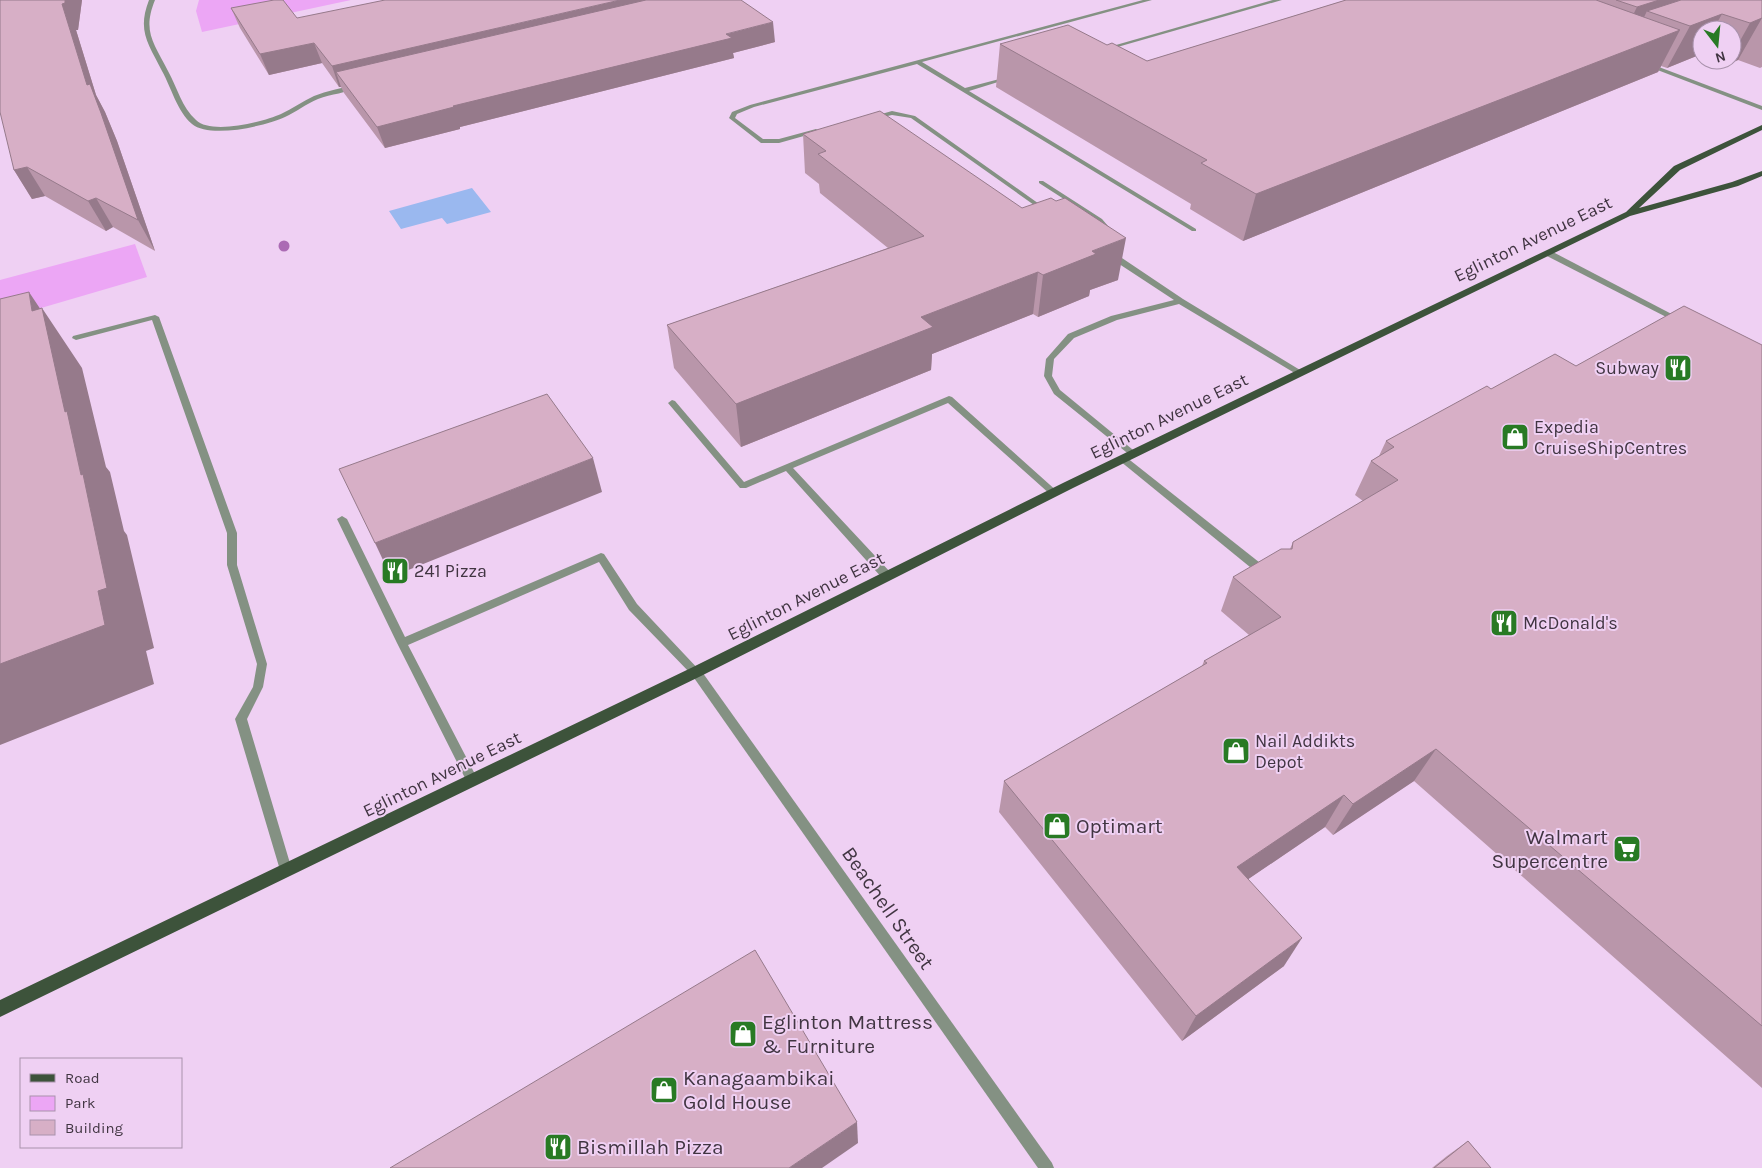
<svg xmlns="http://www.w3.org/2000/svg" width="1762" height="1168" viewBox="0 0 1762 1168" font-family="Karla,sans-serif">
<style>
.green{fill:#eca6f5}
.water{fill:#9ab8ef}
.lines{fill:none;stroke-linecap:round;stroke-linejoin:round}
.service{fill:#849183;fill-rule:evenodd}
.minor{fill:#849183;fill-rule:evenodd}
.primary{fill:#3d533b;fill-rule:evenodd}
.tree{fill:#ab6bb4}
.wall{fill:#b996aa}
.shaded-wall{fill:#967a8b}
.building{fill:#d7afc6;stroke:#967a8b}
.labels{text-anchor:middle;stroke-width:4;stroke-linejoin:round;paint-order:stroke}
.street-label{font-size:18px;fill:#413542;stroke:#efd0f3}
.poi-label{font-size:18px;fill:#413542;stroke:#efd0f3;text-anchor:start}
.near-poi-label{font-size:21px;fill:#413542;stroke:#efd0f3;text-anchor:start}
.near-street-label{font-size:21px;fill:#413542;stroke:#efd0f3}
</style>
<rect width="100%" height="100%" fill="#efd0f3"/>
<!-- green -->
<g class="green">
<polygon points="199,0 351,0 202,32 196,11"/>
<polygon points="135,244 147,277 0,320 0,280"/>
</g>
<!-- water -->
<polygon class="water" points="472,188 491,212 447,224 442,218 401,229 389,211"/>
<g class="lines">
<!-- service -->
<g class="service">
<polygon points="1143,0 1152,0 922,62 965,88 1011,76 1011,78 969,91 1196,229 1196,231 1192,231 917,64 754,107 737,114 735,118 763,139 779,139 816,129 819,131 818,132 779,143 761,143 729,118 732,112 750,105"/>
<polygon points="1273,0 1282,0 1107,50 1102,49"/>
<polygon points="892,111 915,116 1049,211 1044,212 911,118 892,115 874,119 871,117"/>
<polygon points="1039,181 1043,181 1102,219 1114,233 1113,235 1107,235 1098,221 1039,183"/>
<polygon points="1545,251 1551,251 1685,321 1681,323 1678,323 1545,255"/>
<polygon points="1107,252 1113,252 1183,299 1305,373 1301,376 1298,375 1179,304 1117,320 1074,338 1054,359 1052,376 1060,390 1138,454 1137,456 1131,456 1054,394 1044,376 1046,359 1068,334 1111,316 1174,300 1107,256"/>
<polygon points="155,315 159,317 237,533 237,565 267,664 263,687 247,719 292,870 290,874 286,876 282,874 280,870 235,719 253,687 257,664 227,565 227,533 152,320 76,340 72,338 73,336"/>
<polygon points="949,396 952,397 1059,493 1054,496 1051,495 948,403 793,468 891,573 892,576 891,579 883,579 786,471 746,488 740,488 668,403 672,400 675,401 744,482"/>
<polygon points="1123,456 1126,457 1269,570 1270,573 1269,576 1261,576 1120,461 1119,459"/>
<polygon points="342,516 347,519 405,637 601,553 604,554 637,604 701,672 700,675 696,676 692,675 629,610 599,562 408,645 478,780 476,784 472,785 468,784 397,643 337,519"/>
</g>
<!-- minor -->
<g class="minor">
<path d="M149 0H155C142 32 154 43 168 71 177 87 182 108 196 120 211 135 263 122 281 114 292 109 303 101 314 96 327 91 341 88 355 85L358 87C347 93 331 94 318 99 306 104 296 112 285 117 265 126 210 139 192 124 177 111 171 87 162 71 148 43 137 31 149 0Z"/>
<polygon points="1647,64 1651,64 1762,106 1762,110 1647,66"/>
<polygon points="696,668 700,669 1052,1163 1054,1168 1038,1168 692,675 691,672 692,669"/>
</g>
<!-- primary -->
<polygon class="primary" points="1762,125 1762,130 1680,170 1639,208 1732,182 1762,171 1762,176 1738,186 1630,216 1073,488 701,676 0,1017 0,1000 691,668 1065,482 1626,212 1674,166"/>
</g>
<!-- trees -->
<circle class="tree" cx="284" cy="246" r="5.5"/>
<!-- wall -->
<g class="wall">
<polygon points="0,0 82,0 78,30 76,30 96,95 105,112 117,141 155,251 113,227 106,231 45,196 32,199 14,170"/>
<polygon points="1346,0 1762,0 1762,67 1760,68 1738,60 1726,65 1712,60 1732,60 1732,30 1702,30 1702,56 1699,55 1667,68 1661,66 1658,72 1243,241 1190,209 1191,204 996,87 1000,44 1107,45 1147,61"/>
<polygon points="231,8 297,18 775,42 733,53 734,58 460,127 460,129 385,148 344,93 341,87 339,87 322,63 269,75 240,28"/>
<polygon points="803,134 1118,280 1090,290 1089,296 1038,317 1033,314 932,354 931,370 741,447 674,368 667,325 888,248 820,193 819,184 805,173"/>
<polygon points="1762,345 1762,1088 1414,781 1333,835 1325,827 1248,879 1284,966 1182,1041 999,812 1004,781 1202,666 1204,661 1249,635 1221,611 1233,577 1290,549 1293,542 1363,501 1355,495 1371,461 1379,456 1386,441 1491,389 1576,366"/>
<polygon points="1468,1141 1491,1168 1432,1168 1447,1156"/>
</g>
<!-- shaded-wall -->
<g class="shaded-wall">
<polygon points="65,0 82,0 78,30 76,30 96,95 105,112 117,141 155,251 138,220 87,85 62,4"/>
<polygon points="620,0 705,0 336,72 341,87 339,87 332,66"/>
<polygon points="1659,0 1762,0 1722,14 1713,30 1702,30 1702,50 1699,55 1667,68 1690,26 1647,11 1631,44 1616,49 1637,7"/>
<polygon points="1762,18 1738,60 1726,65 1729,60 1732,60 1732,55 1750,23"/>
<polygon points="773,22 775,42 733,53 734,58 460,127 460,129 385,148 377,127 453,106"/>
<polygon points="1680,30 1658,72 1243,241 1256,194"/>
<polygon points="314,43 322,63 269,75 260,54"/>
<polygon points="27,167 45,196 32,199 14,170"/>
<polygon points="96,198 113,227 106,231 88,201"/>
<polygon points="1126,238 1118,280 1090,290 1089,296 1038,317 1043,275 1092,251"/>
<polygon points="1038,272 1033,314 932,354 931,370 741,447 736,404 921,317"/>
<polygon points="29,292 43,313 42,308 82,368 106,467 110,472 124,531 127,535 154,648 146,651 154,684 0,745 0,664 98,591 81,475 65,412 32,311"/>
<polygon points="593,458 602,492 391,577 375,543"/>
<polygon points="1436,749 1414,781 1333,835 1353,804"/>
<polygon points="1344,795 1325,827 1222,897 1237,867"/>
<polygon points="1302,938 1284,966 1182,1041 1196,1016"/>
<polygon points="857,1122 858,1143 822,1168 789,1168"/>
</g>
<!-- building -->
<g class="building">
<polygon points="0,0 65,0 65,3 62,4 87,85 90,84 101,113 138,220 96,198 88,201 27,167 14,170 0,112"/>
<polygon points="274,0 283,0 297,18 385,0 620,0 332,66 314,43 260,54 231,8"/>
<polygon points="646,0 741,0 773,22 726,34 732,38 453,106 454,107 377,127 336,72"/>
<polygon points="1346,0 1596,0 1680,30 1256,194 1201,163 1207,160 1000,44 1068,25 1107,45 1112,43 1147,61"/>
<polygon points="1616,0 1659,0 1637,7"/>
<polygon points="1681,0 1762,0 1762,18 1750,23 1722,14 1690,26 1647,11"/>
<polygon points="880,111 1022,208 1051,198 1056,201 1065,198 1126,238 1092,251 1096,254 1043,275 1038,272 921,317 933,327 736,404 667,325 924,236 818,154 826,151 803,134"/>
<polygon points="29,292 32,311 42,308 65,412 67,411 81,475 83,474 107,588 98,591 105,625 0,664 0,299"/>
<polygon points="1684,306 1762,345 1762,1026 1436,749 1353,804 1344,795 1237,867 1302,938 1196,1016 1004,781 1207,663 1204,661 1281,617 1233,577 1281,549 1292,549 1293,542 1398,480 1371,461 1394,447 1386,441 1487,386 1491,389 1555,354 1576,366"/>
<polygon points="547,394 593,458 375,543 339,469"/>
<polygon points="755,950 857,1122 789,1168 390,1168"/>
<polygon points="1468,1141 1491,1168 1434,1168"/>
</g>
<!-- icons -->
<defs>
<symbol id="restaurant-square" viewBox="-11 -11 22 22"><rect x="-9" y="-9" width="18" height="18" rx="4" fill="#287a24" stroke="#efd0f3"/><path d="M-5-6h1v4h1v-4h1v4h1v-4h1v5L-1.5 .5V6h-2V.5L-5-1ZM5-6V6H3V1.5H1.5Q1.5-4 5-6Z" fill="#fff"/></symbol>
<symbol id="shop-square" viewBox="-11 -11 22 22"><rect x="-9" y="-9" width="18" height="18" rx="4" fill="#287a24" stroke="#efd0f3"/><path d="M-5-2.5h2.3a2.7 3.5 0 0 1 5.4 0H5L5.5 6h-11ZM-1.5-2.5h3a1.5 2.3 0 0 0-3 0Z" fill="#fff"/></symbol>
<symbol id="supermarket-square" viewBox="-11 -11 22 22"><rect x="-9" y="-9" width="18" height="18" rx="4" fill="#287a24" stroke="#efd0f3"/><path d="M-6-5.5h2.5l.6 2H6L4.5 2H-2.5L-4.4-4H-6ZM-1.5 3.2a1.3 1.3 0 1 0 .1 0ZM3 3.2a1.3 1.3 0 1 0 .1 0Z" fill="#fff"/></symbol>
</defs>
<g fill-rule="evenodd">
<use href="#restaurant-square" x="1662" y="352" width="32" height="32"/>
<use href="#shop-square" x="1499" y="421" width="32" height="32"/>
<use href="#restaurant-square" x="379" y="555" width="32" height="32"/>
<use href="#restaurant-square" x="1488" y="607" width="32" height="32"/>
<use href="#shop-square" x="1220" y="735" width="32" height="32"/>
<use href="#shop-square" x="1041" y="810" width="32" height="32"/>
<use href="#supermarket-square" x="1611" y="833" width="32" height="32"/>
<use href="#shop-square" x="727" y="1018" width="32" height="32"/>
<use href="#shop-square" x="648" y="1074" width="32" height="32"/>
<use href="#restaurant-square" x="542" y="1131" width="32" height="32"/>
</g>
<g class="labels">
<!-- street labels -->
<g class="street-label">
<text transform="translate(1533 239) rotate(-26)" y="6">Eglinton Avenue East</text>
<text transform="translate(1169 416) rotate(-26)" y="6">Eglinton Avenue East</text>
<text transform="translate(806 596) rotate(-27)" y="6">Eglinton Avenue East</text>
<text transform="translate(442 774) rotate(-26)" y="6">Eglinton Avenue East</text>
</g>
<!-- poi labels -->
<g class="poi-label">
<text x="1659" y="374" text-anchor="end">Subway</text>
<text x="1534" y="433">Expedia<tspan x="1534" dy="21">CruiseShipCentres</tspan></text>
<text x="414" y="577">241 Pizza</text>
<text x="1523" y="629">McDonald's</text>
<text x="1255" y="747">Nail Addikts<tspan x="1255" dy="21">Depot</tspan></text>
</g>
<!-- near-poi labels -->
<g class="near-poi-label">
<text x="1076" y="833">Optimart</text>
<text x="1608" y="844" text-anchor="end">Walmart<tspan x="1608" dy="24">Supercentre</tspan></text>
<text x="762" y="1029">Eglinton Mattress<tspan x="762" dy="24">&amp; Furniture</tspan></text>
<text x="683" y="1085">Kanagaambikai<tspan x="683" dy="24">Gold House</tspan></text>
<text x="577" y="1154">Bismillah Pizza</text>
</g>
<!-- near-street labels -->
<g class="near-street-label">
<text transform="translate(888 908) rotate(55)" y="7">Beachell Street</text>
</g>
</g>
<!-- legend -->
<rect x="20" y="1058" width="162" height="90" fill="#efd0f3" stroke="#a992ac"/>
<rect x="30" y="1074" width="25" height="8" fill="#3d533b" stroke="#a992ac"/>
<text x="65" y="1083" font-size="15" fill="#413542">Road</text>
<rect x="30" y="1096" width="25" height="15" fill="#eca6f5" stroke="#a992ac"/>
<text x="65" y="1108" font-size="15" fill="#413542">Park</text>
<rect x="30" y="1120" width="25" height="15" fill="#d7afc6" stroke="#a992ac"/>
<text x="65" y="1133" font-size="15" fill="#413542">Building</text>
<!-- north arrow -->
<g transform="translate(1717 45) rotate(164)"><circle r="24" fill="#efd0f3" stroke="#a992ac"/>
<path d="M0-4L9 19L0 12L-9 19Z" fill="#287a24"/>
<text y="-8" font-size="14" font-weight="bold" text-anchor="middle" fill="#413542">N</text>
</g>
</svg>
